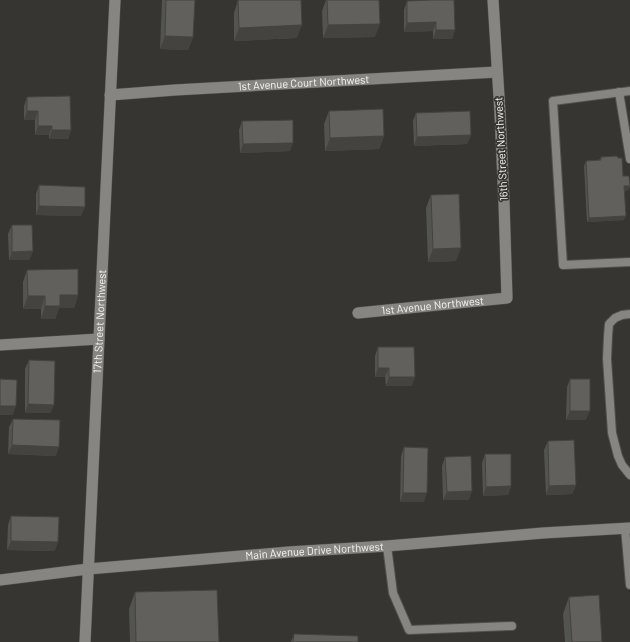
<svg xmlns="http://www.w3.org/2000/svg" width="630" height="642" viewBox="0 0 630 642" font-family="Barlow,sans-serif">
<style>
.lines{fill:none;stroke-linecap:round;stroke-linejoin:round}
.service-casing{stroke:#52504d;stroke-width:10}
.minor-casing{stroke:#52504d;stroke-width:12}
.tertiary-casing{stroke:#52504d;stroke-width:12}
.service{stroke:#878581;stroke-width:8}
.minor{stroke:#878581;stroke-width:11}
.tertiary{stroke:#878581;stroke-width:11}
.wall{fill:#53534f}
.shaded-wall{fill:#444340}
.building{fill:#61605c;stroke:#444340}
.labels{text-anchor:middle;stroke-width:3.5;stroke-linejoin:round;paint-order:stroke}
.street-label{font-size:11px;fill:#f5f4f2;stroke:#363531}
</style>
<rect width="100%" height="100%" fill="#363531"/>
<g class="lines">
<defs>
<g id="service">
<polyline points="630,91 553,101 563,265 630,262"/>
<polyline points="619,92 630,159"/>
<polyline points="630,314 622,315 615,318 609,324 608,336 607,359 612,433 618,456 622,465 630,475"/>
<polyline points="625,528 630,585"/>
<polyline points="387,546 393,593 409,630 512,626"/>
</g>
<g id="minor">
<path id="s1" d="M110 95 175 90 497 72"/>
<path id="s2" d="M358 313 507 298 504 202 500 113 493 0"/>
<polyline points="0,345 99,339"/>
<path id="s3" d="M0 580 88 569 289 552 387 546 543 533 630 528"/>
</g>
<g id="tertiary">
<path id="s4" d="M85 642C94 428 105 214 115 0"/>
</g>
</defs>
<!-- service casing -->
<use href="#service" class="service-casing"/>
<!-- minor casing -->
<use href="#minor" class="minor-casing"/>
<!-- tertiary casing -->
<use href="#tertiary" class="tertiary-casing"/>
<!-- service -->
<use href="#service" class="service"/>
<!-- minor -->
<use href="#minor" class="minor"/>
<!-- tertiary -->
<use href="#tertiary" class="tertiary"/>
</g>
<!-- wall -->
<g class="wall">
<polygon points="162,0 195,0 193,37 188,50 160,49"/>
<polygon points="238,0 297,38 234,41 234,13"/>
<polygon points="326,0 379,0 375,37 323,38 322,11"/>
<polygon points="407,1 455,30 452,39 433,39 433,31 404,32 404,10"/>
<polygon points="27,97 71,130 68,139 49,139 49,135 35,135 35,120 24,120 24,106"/>
<polygon points="329,111 384,136 379,149 325,151 324,124"/>
<polygon points="416,113 471,135 467,144 414,146 413,121"/>
<polygon points="242,121 290,151 240,153 239,130"/>
<polygon points="601,157 618,158 623,176 630,186 628,190 624,191 624,220 587,222 584,166 586,161 599,160"/>
<polygon points="39,185 81,216 36,215 36,194"/>
<polygon points="431,195 456,261 428,262 426,208"/>
<polygon points="12,225 33,251 29,260 9,260 8,234"/>
<polygon points="27,270 78,295 74,308 59,308 55,319 41,319 41,309 23,309 23,282"/>
<polygon points="378,347 412,386 386,386 385,377 375,377 375,356"/>
<polygon points="29,360 54,405 50,413 25,413 25,369"/>
<polygon points="570,379 586,420 566,420 567,387"/>
<polygon points="13,419 56,456 8,454 9,427"/>
<polygon points="548,441 576,485 572,494 546,495 544,450"/>
<polygon points="404,447 424,502 400,502 401,456"/>
<polygon points="485,454 511,486 508,495 483,496 482,463"/>
<polygon points="445,457 469,500 443,500 442,466"/>
<polygon points="11,516 55,551 7,550 8,525"/>
<polygon points="135,592 219,642 130,642 129,609"/>
<polygon points="569,597 602,642 565,642 563,614"/>
<polygon points="294,634 358,642 291,642"/>
</g>
<!-- shaded-wall -->
<g class="shaded-wall">
<polygon points="436,22 433,31 404,32 407,23"/>
<polygon points="380,24 375,37 323,38 328,25"/>
<polygon points="302,25 297,38 234,41 239,28"/>
<polygon points="436,30 455,30 452,39 433,39"/>
<polygon points="165,36 193,37 188,50 160,49"/>
<polygon points="27,111 38,111 35,120 24,120"/>
<polygon points="38,126 52,126 49,135 35,135"/>
<polygon points="52,130 71,130 68,139 49,139"/>
<polygon points="471,135 467,144 414,146 417,137"/>
<polygon points="384,136 379,149 325,151 330,138"/>
<polygon points="293,143 290,151 240,153 243,144"/>
<polygon points="624,186 630,186 628,190 622,191"/>
<polygon points="39,206 85,207 81,216 36,215"/>
<polygon points="626,216 624,220 587,222 589,218"/>
<polygon points="461,248 456,261 428,262 433,249"/>
<polygon points="33,251 29,260 9,260 12,252"/>
<polygon points="60,295 78,295 74,308 59,308 55,319 41,319 45,306"/>
<polygon points="28,296 45,296 41,309 23,309"/>
<polygon points="378,368 389,368 385,377 375,377"/>
<polygon points="389,377 415,377 412,386 386,386"/>
<polygon points="28,404 54,405 50,413 25,413"/>
<polygon points="0,406 16,406 13,415 0,415"/>
<polygon points="570,411 590,411 586,420 566,420"/>
<polygon points="12,445 59,447 56,456 8,454"/>
<polygon points="576,485 572,494 546,495 549,486"/>
<polygon points="511,486 508,495 483,496 486,487"/>
<polygon points="472,491 469,500 443,500 447,492"/>
<polygon points="403,493 427,493 424,502 400,502"/>
<polygon points="11,541 58,542 55,551 7,550"/>
</g>
<!-- building -->
<g class="building">
<polygon points="166,0 195,0 193,37 165,36"/>
<polygon points="238,0 301,0 302,25 239,28"/>
<polygon points="327,0 379,0 380,24 328,25"/>
<polygon points="431,0 454,0 455,30 436,30 436,22 407,23 407,1"/>
<polygon points="70,96 71,130 52,130 52,126 38,126 38,111 27,111 27,97"/>
<polygon points="383,109 384,136 330,138 329,111"/>
<polygon points="470,111 471,135 417,137 416,113"/>
<polygon points="293,120 293,143 243,144 242,121"/>
<polygon points="617,156 618,158 622,158 623,176 629,176 630,186 624,186 626,216 589,218 586,161 601,160 601,157"/>
<polygon points="39,185 85,187 85,207 39,206"/>
<polygon points="459,194 461,248 433,249 431,195"/>
<polygon points="12,225 32,225 33,251 12,252"/>
<polygon points="78,269 78,295 60,295 60,306 45,306 45,296 28,296 27,270"/>
<polygon points="378,347 414,347 415,377 389,377 389,368 378,368"/>
<polygon points="29,360 55,361 54,405 28,404"/>
<polygon points="0,379 17,380 16,406 0,406"/>
<rect x="570" y="379" width="20" height="32"/>
<polygon points="13,419 60,420 59,447 12,445"/>
<polygon points="574,440 576,485 549,486 548,441"/>
<polygon points="404,447 428,448 427,493 403,493"/>
<polygon points="485,454 511,454 511,486 486,487"/>
<polygon points="471,456 472,491 447,492 445,457"/>
<polygon points="11,516 59,517 58,542 11,541"/>
<polygon points="217,590 219,642 136,642 135,592"/>
<polygon points="599,595 602,642 572,642 569,597"/>
<polygon points="294,634 358,636 358,642 293,642"/>
</g>
<g class="labels">
<!-- street labels -->
<g class="street-label">
<text dy="4" stroke="none"><textPath href="#s1" startOffset="194">1st Avenue Court Northwest</textPath></text>
<text transform="translate(501 149) rotate(-93)" y="4">16th Street Northwest</text>
<text dy="4" stroke="none"><textPath href="#s2" startOffset="75">1st Avenue Northwest</textPath></text>
<text dy="4" stroke="none"><textPath href="#s4" startOffset="321">17th Street Northwest</textPath></text>
<text dy="4" stroke="none"><textPath href="#s3" startOffset="316">Main Avenue Drive Northwest</textPath></text>
</g>
</g>
</svg>
